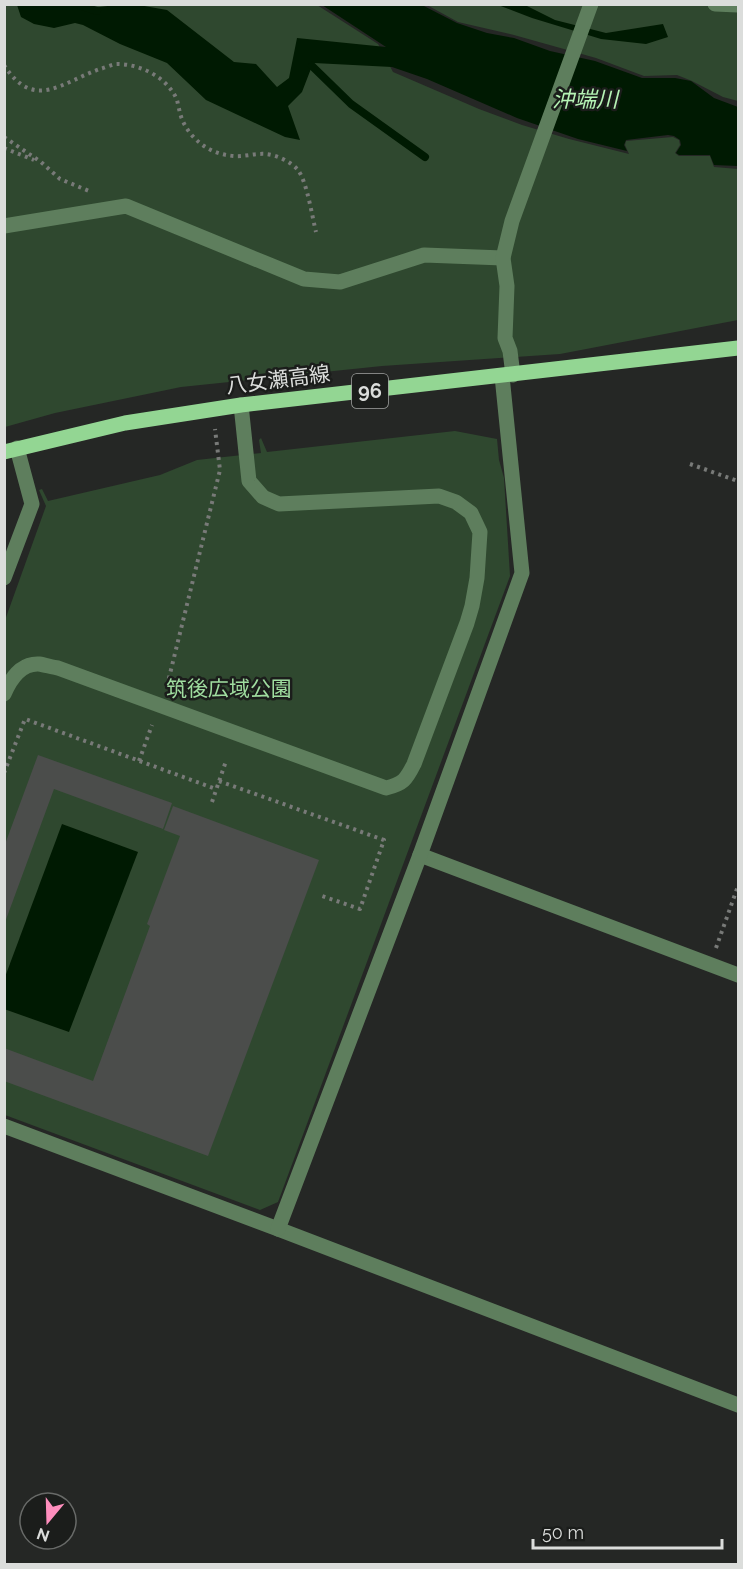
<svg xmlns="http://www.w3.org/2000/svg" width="743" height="1569" viewBox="0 0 743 1569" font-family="Raleway,'Noto Sans JP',sans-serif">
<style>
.green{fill:#2f482f}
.water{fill:#001a02}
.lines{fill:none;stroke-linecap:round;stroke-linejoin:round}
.stream{stroke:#001a02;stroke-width:8}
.building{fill:#4b4d4b}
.path{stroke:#787a78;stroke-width:4;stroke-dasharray:3 4.5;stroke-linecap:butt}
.minor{stroke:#5e7e5d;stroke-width:15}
.major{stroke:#93d693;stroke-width:15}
.labels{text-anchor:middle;stroke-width:5;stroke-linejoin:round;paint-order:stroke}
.shield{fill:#1b1d1b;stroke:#a1a3a1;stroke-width:1.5}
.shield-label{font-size:20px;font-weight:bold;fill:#dbdddb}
.street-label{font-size:21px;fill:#dbdddb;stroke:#1b1d1b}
.park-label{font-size:21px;fill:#9fdd9f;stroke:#1b1d1b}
.water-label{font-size:22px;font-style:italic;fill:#b6f4b5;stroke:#1b1d1b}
</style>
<rect width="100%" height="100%" fill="#252725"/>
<!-- green -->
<g class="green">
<polygon points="5,5 317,5 378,44 393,72 479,109 522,125 569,139 629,154 625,145 626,141 673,137 679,140 680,145 675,153 679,156 710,156 714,167 738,169 738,320 560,354 382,366 181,387 55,413 5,427"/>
<polygon points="427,5 738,5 738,101 723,97 692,81 677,75 644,76 596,58 514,35 458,22"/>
<polygon points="455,431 497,439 499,460 504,478 510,576 278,1202 260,1210 5,1115 4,623 46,506 39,490 42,489 48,501 160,475 197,460 261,453 259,440 261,438 267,452"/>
</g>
<!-- water -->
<g class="water">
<polygon points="133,4 167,10 234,62 256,64 277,87 289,78 297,38 386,47 322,5 422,5 457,23 487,33 514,38 550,51 595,61 642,78 675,78 691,81 714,98 738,107 738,166 714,165 710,155 679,155 676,153 681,145 680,140 674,136 668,135 626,140 624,145 627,151 578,139 517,118 427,79 392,67 314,63 312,66 302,92 288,106 300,140 285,137 206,100 167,63 120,44 83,25 75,23 54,28 34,24 21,17 17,5 83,5 85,9 115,5"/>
<polygon points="498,5 525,5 555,20 606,33 663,24 668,37 646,44 601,39 532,18"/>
<polygon points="62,824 138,852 69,1032 4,1009 5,977"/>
</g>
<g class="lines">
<!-- stream -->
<g class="stream">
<polyline points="75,4 97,11"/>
<polyline points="312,66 351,104 425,157"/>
</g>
</g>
<!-- building -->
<g class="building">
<polygon points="38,755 172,803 163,829 54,789 4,925 4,847"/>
<polygon points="173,806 319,860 208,1156 4,1081 4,1048 93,1081 150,926 147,924 180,836 164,830"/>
</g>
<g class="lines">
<!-- path -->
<g class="path">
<path d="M4 65C34 112 62 82 100 69 105 68 112 64 117 64 141 64 168 78 177 100 178 104 179 109 180 113 183 125 191 136 200 143 210 151 221 155 234 156 244 157 255 153 266 154 277 155 291 162 298 170 307 182 312 216 316 232"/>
<polyline points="4,137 41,162 60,179 89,191"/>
<polyline points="4,148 34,160"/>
<polyline points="690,464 738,481"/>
<polyline points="167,686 220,470 215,429"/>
<polyline points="139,761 152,725"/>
<polyline points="4,773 25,719 216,789"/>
<polyline points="219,781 384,840 360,909 322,896"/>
<polyline points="212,802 226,761"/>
<polyline points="716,948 738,886"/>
</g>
<!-- minor -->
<g class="minor">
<polyline points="715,4 738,5"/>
<polyline points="4,226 126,206 304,279 340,282 424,255 503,258"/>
<polyline points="513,375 510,351 505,338 507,286 503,258 512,221 591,4"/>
<polyline points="4,578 32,504 17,448"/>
<path d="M4 694C10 680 21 663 39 664 45 665 52 667 58 668L386 788C403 784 406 780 414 764L467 623 472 606 477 578 480 532 471 513 456 502 439 496 279 504 263 497 249 481 241 405"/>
<polyline points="420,855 738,975"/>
<polyline points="4,1126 278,1229 738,1405"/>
<polyline points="278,1229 420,855 522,573 502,376"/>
</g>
<!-- major -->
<polyline class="major" points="4,452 125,423 241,405 738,348"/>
</g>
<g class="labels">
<!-- shield labels -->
<rect class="shield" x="352" y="374" width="36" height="34" rx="4.5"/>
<g class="shield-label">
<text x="370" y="398">96</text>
</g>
<!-- street labels -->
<g class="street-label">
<text transform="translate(278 380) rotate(-7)" y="7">八女瀬高線</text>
</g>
<!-- park labels -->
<g class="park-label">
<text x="229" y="696">筑後広域公園</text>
</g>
<!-- water labels -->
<g class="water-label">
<text x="585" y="107">沖端川</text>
</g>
</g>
<!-- border -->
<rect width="743" height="1569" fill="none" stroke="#dbdddb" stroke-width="12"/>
<!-- north arrow -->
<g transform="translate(48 1521) rotate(199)"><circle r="28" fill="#1b1d1b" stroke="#686a68" stroke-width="1.5"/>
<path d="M0-4.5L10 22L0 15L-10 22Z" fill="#fe8ebd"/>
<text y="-9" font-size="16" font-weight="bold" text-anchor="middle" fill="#dbdddb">N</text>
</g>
<!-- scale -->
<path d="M533 1539v9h189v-9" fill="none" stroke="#dbdddb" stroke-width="3"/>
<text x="542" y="1539" font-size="18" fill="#dbdddb" stroke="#1b1d1b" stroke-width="4.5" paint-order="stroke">50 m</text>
</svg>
